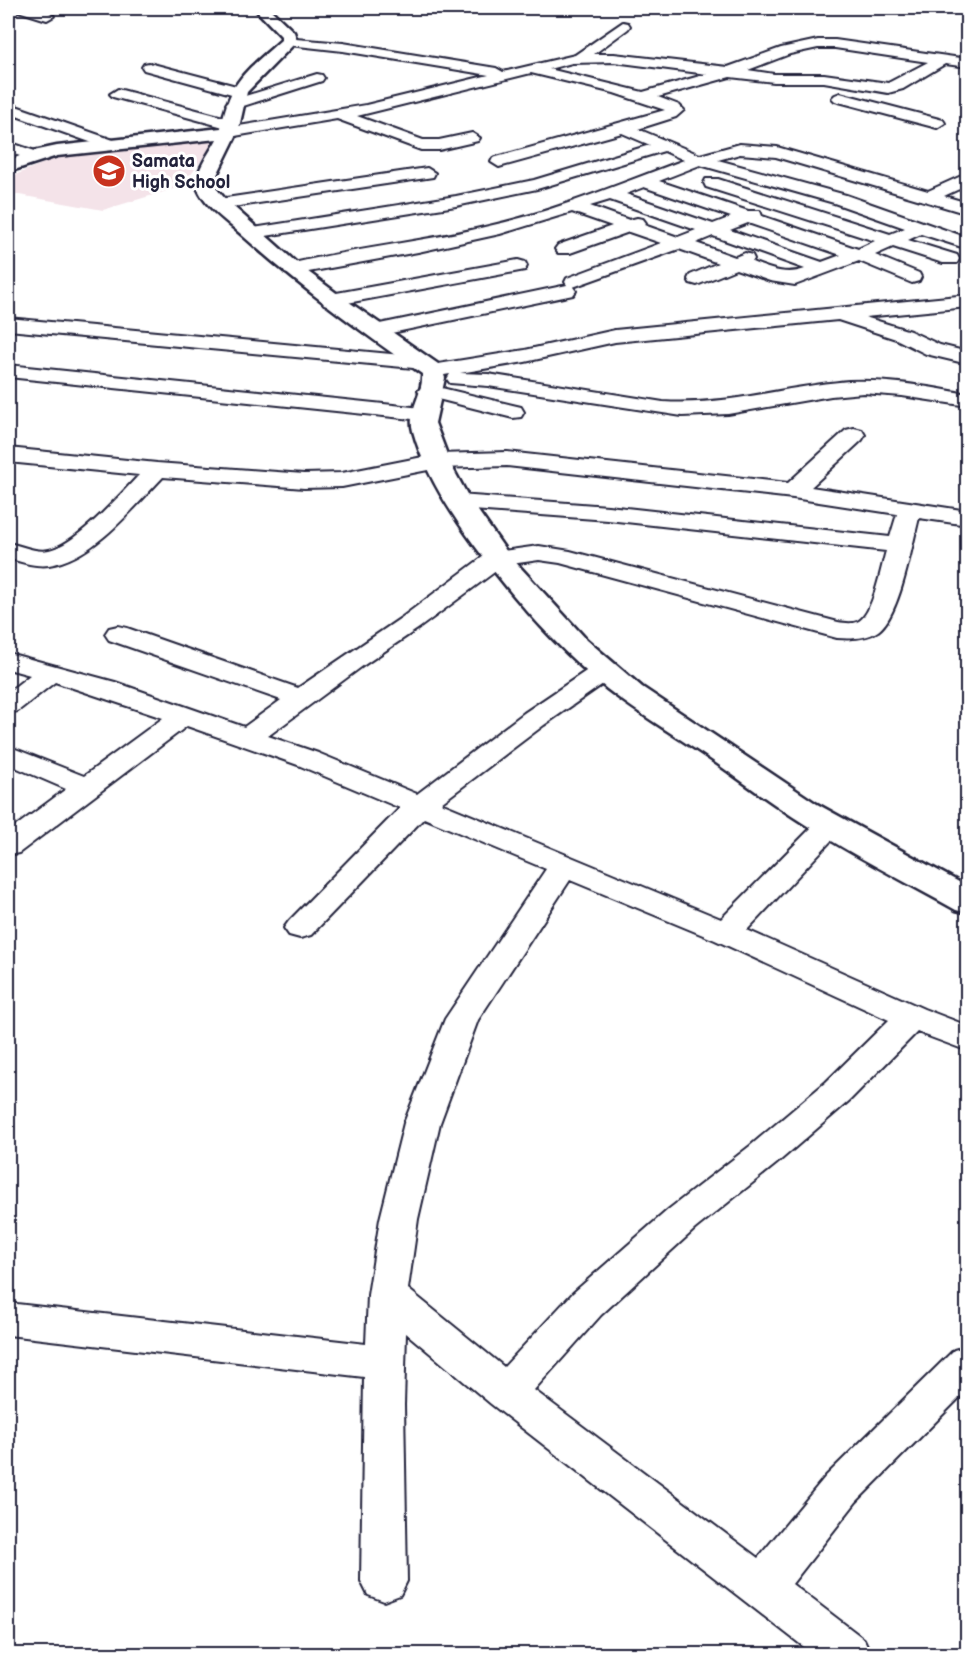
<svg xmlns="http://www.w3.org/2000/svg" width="975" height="1662" viewBox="0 0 975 1662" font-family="'Balsamiq Sans',sans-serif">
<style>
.built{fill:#f4e3e9}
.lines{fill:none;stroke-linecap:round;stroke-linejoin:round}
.minor-casing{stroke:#22223b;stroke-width:4}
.tertiary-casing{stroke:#22223b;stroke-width:5}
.minor{fill:#fff;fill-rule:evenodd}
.tertiary{fill:#fff;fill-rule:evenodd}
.labels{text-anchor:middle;stroke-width:6;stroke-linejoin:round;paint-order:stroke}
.far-poi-label{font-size:18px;font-weight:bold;fill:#22223b;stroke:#fff;text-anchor:start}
</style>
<rect width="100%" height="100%" fill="#fff"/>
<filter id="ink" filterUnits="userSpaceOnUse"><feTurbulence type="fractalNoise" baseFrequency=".0167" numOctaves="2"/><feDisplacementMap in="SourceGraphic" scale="12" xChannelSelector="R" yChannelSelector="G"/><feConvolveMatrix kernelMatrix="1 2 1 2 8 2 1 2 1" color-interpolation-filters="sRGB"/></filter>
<g filter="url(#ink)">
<!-- built -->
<polygon class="built" points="217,138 183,186 103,210 8,193 8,178 58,157"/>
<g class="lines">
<defs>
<g id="minor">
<path d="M16 8C29 7 44 7 54 16L47 20 18 11Z"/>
<path d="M623 22 628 23 630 26 628 29 594 54H614L728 67 781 48 818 40H835L968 59V67L945 64 903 89 888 93 824 82H774L730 77 658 97 679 105 684 110 676 117 638 129 700 155 740 144 777 147 928 191 968 173V185L944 196 968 203V214L776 157 740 154 718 160 846 195 968 238V249L921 234 908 240 957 255 959 259 957 263H943L893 247 875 255 919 273 921 277 919 281 912 283 859 261 795 285 770 281 736 269 697 285 690 283 688 279 690 275 718 263 679 249 573 287 576 291 573 295 377 336 370 334 367 330 370 326 567 285 565 282 567 278 661 243 629 232 570 253H558L555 249 558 245 612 226 572 212 500 234 418 252 292 275 285 273 283 269 285 265C354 248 425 242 493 225 558 210 622 183 684 160L664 151 537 189 456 206 253 238 247 237 244 233 247 229 456 196 534 180 650 145 622 133 499 167 491 162 493 158 665 110 614 93 531 73 357 116 423 140H439L472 133 480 138 478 141 439 150H421L337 119 229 137 221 132 227 128 113 97 110 94 118 89 238 121 239 126 366 105 489 75 343 51 289 45 282 41 284 38 343 43 496 68 503 72 575 55ZM818 48H835L928 62 888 83 824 74H774L748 70 790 54ZM614 62 707 74 643 92 549 69 572 63ZM700 165 834 203 905 228 890 234 718 179H706L704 183 706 187 875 241 858 249 762 216 760 211H748L659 181ZM644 187 731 217 713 224 626 194ZM610 200 696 230 678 237 644 225 646 223 643 219 637 218 629 220 590 206ZM748 223 841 255 822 262 730 230ZM713 236 805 269C786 276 770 269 752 262L754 259 752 255 745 253 735 257 696 243Z"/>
<polygon points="149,63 244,88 247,91 239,96 144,70 142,67 144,64"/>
<polygon points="317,74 322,75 324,78 322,81 234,109 226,104 229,101"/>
<polygon points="840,93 943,120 945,123 937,128 835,101 832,98 835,95"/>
<polygon points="13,105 119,142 121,145 119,148 107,148 8,113 8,107"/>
<polygon points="8,142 41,153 43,156 35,161 8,152"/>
<polygon points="427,168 435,173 433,177 219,209 213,208 210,204 213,200 219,199"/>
<polygon points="518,260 525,262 527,266 525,270 331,306 324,304 321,300 324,296 331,294"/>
<path d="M968 295V307L865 317 910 331 940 345 968 352V364L926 354 896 339 838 320 615 342 525 362 460 373 488 374 663 402C730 406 785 386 849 381 889 379 928 387 968 394V406L902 396 863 393 831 396 728 414 682 416 488 386 450 383 447 379 450 374 433 377 426 375 423 371 424 369 8 330V318L423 357 430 359 433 363 432 365 525 350 615 330Z"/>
<polygon points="8,365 422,408 430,409 433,414 430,419 422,420 8,377"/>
<polygon points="429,385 521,407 524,412 521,417 513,418 422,395 418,391 422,387"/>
<path d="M854 428 862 430 865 435 862 440 811 487 968 511V525L919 518C912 544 900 616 878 631 867 639 850 639 837 638L560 563 539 560 504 565 419 628 364 665 268 736 318 753 417 794 524 713 595 665 604 663 613 665 617 671 613 677 544 725 441 803 721 919 819 820 830 817 841 820 845 826 747 930 924 1009 968 1026V1051L917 1032 850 1100 776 1164 695 1229 601 1315 534 1390 758 1558 826 1476 954 1350 968 1346V1389L856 1502 792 1584 864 1639 871 1654H813L491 1404 406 1333 404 1405 407 1581 400 1595 384 1601 368 1595 361 1581 364 1377 8 1335V1303L366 1344 368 1295 380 1219 404 1123 445 1019 546 869 424 818 311 935 300 938 289 935 284 928 289 921 400 808 298 765 187 726 19 853 8 855V832L66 789 8 764V746L84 776 163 718 55 682 18 711 8 713V692L30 675 8 669V653L115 682 244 727 281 700 109 640 105 634 109 628 118 626 127 628 298 688 401 618 488 553 539 546 570 551 838 622C844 623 852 624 857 622 873 616 881 567 886 551L608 520 459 509 451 507 447 502 451 497 459 495 608 506 890 537 897 514 793 498 507 466 438 468 342 487 304 488 163 477C133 508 93 559 49 565 36 567 20 562 8 558V543C21 545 35 553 49 550 76 545 120 495 139 475L8 462V448L157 463 304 474 342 473 438 454 507 452 788 483 846 430ZM570 880 715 940 889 1020 826 1082 750 1146 669 1209 573 1293 504 1367 408 1289 418 1219 440 1123 478 1020Z"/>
</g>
<path id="tertiary" d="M254 8H269L294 32 297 41 247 92 238 132 216 177V188L226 200 299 265 339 295 441 366 445 378 435 423 451 465 469 498 509 555 587 640 642 687 817 804 968 887V913L956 910C906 882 854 856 806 825 775 806 746 784 716 763 680 738 642 716 607 689 557 648 513 598 475 546 450 512 424 472 413 431 407 410 424 394 422 374 359 330 300 287 243 236 228 222 206 208 198 189 192 175 211 151 217 139L57 156 8 172V161L29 152 57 146 221 128C230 79 247 71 281 40V36Z"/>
</defs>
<!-- minor casing -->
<use href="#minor" class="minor-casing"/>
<!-- tertiary casing -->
<use href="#tertiary" class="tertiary-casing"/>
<!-- minor -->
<use href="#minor" class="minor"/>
<!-- tertiary -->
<use href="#tertiary" class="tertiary"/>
</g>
</g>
<!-- icons -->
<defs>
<symbol id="school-disc" viewBox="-11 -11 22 22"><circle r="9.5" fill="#c8321e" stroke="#fff"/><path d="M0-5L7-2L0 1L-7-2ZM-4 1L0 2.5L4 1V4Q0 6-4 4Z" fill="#fff"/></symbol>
</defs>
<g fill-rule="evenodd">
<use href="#school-disc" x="90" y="152" width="38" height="38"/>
</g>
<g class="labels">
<!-- far-poi labels -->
<g class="far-poi-label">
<text x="132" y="167">Samata<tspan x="132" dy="21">High School</tspan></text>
</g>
</g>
<!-- margin -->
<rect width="975" height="1662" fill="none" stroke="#fff" stroke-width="30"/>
<rect x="15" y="15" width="945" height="1632" fill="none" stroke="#22223b" stroke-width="2" filter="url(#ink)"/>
</svg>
